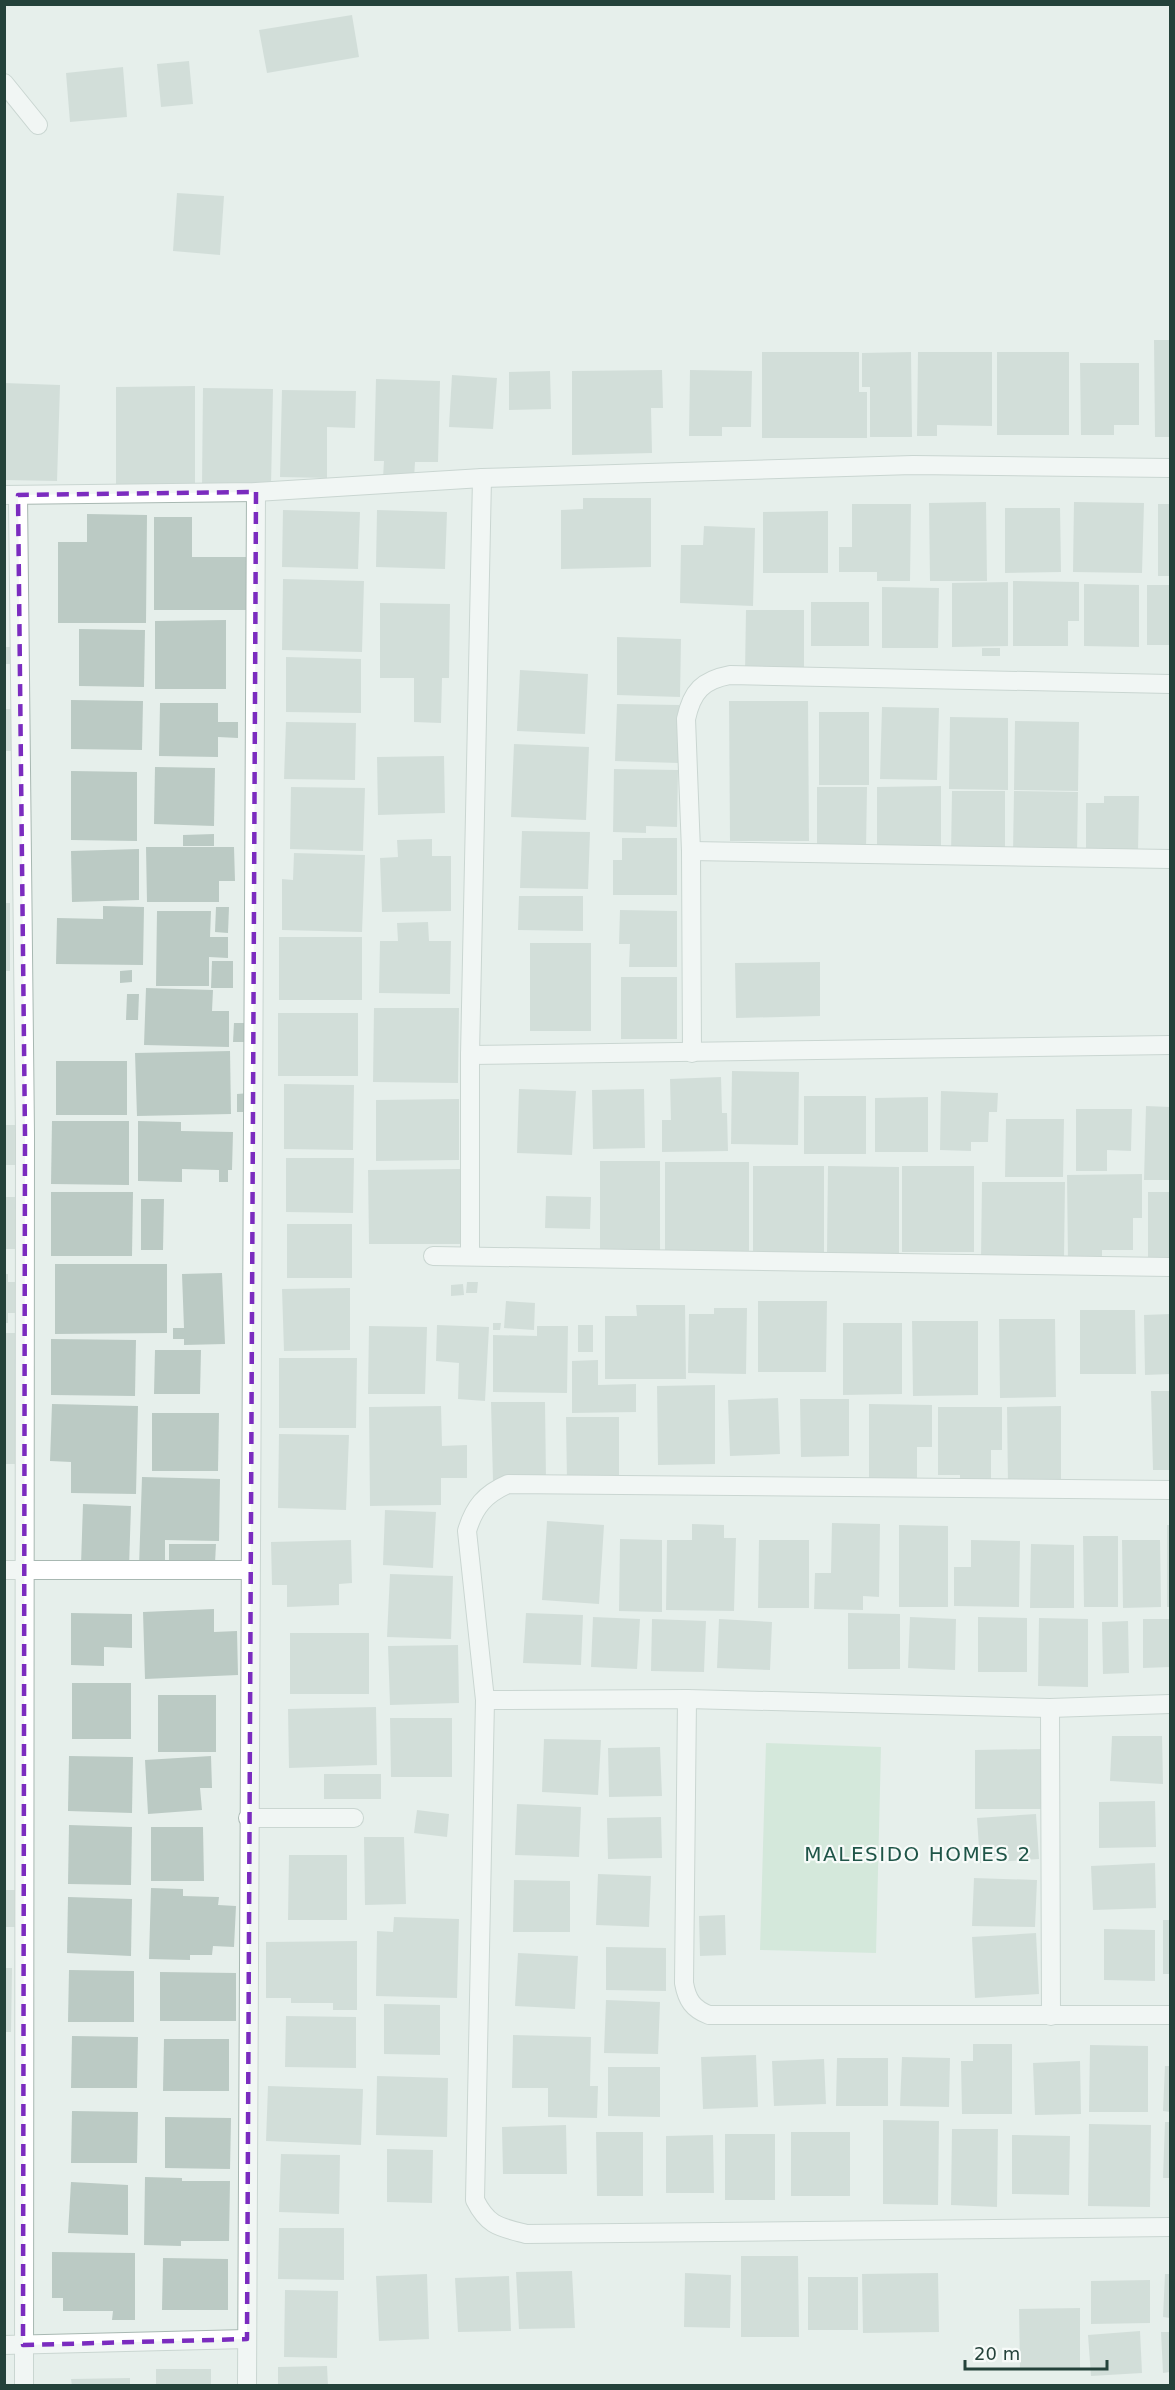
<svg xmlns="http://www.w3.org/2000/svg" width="1175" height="2390" viewBox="0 0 1175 2390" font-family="'DejaVu Sans',sans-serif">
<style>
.green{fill:#bfe0c8}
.building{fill:#bbcac4}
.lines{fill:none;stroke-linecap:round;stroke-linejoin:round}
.street-casing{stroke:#a8b8b2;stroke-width:20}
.street{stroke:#fff;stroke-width:18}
.marked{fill:none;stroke:#7b2cbf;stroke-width:4.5;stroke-dasharray:12 8;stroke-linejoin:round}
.labels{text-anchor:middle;stroke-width:4.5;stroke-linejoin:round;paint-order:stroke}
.neighbourhood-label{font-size:20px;letter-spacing:1.5px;fill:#1f5548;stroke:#f7fbf9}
</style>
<rect width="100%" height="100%" fill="#e6efeb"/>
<!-- green -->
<polygon class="green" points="766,1743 881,1747 876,1953 760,1950"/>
<!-- building -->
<g class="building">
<polygon points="352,15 359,57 267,73 259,30"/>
<polygon points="189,61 193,104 161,107 157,64"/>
<polygon points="123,67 127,117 70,122 66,73"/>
<polygon points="177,193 224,196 220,255 173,251"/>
<polygon points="1154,340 1170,340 1170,437 1155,437"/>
<polygon points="762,352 859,352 859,392 867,392 867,438 762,438"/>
<polygon points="911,352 912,437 870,437 870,387 862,387 862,353"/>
<polygon points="918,352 992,352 992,426 937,425 937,436 917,436"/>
<rect x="997" y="352" width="72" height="83"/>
<polygon points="1080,363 1139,363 1139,425 1114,425 1114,435 1081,435"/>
<polygon points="662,370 663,408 651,408 652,453 572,455 572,371"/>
<polygon points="690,370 752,371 751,427 722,427 722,436 689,436"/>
<polygon points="550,371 551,409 509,410 509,372"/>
<polygon points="452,375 497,378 493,429 449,427"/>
<polygon points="376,379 440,381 438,462 415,462 414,479 383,478 384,461 374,461"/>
<polygon points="4,383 60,385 57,481 4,480"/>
<polygon points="195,386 195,484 116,484 116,387"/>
<polygon points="203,388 273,389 271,486 202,485"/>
<polygon points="282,390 356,391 355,428 327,427 327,478 280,477"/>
<polygon points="583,498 651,498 651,567 561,569 561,510 583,509"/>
<polygon points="986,502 987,581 930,581 929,503"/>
<polygon points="1074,502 1144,503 1142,573 1073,572"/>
<polygon points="852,504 911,504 910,581 877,581 877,572 839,572 839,547 852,547"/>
<rect x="1158" y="504" width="12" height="72"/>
<polygon points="1005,508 1060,508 1061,572 1005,573"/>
<polygon points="283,510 360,512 358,569 282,567"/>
<polygon points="377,510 447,512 445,569 376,567"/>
<polygon points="828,511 828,573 763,573 763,512"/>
<polygon points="87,514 147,515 146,623 58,623 58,542 87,542"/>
<polygon points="154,517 192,517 192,557 246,557 246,610 154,610"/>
<polygon points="704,526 755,528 753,606 680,603 681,545 703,545"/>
<polygon points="283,579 364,581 362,652 282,650"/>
<polygon points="1013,581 1079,582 1079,621 1068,621 1068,646 1013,646"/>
<polygon points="1008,582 1008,646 952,647 952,583"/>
<polygon points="1084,584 1139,585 1139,647 1084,646"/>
<rect x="1147" y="585" width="23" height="60"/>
<polygon points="882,587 939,588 938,648 882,648"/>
<rect x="811" y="602" width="58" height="44"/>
<polygon points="380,603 450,604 449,678 442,678 441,723 414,722 414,678 380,678"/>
<polygon points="746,610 804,610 804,674 745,673"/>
<polygon points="226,620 226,689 155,689 155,621"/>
<polygon points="79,629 145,630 144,687 79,686"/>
<polygon points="617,637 681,639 680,697 617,695"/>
<rect x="4" y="647" width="13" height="17"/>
<rect x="982" y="648" width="18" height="8"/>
<polygon points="286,657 361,659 361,713 286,712"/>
<polygon points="520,670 588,674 585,734 517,731"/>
<polygon points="71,700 143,701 142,750 71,749"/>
<polygon points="729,701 808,701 809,841 730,841"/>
<polygon points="160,703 218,703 218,722 238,722 238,738 218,737 218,757 159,756"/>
<polygon points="617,704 679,705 678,763 615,761"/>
<polygon points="882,707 939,708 937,780 880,779"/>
<rect x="5" y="709" width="10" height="42"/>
<rect x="819" y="712" width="50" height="73"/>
<polygon points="950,717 1008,718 1008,790 949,789"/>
<polygon points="1015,721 1079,722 1078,791 1014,790"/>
<polygon points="286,722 356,723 355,780 284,779"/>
<polygon points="514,744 589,747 586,820 511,817"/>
<polygon points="444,756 445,813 378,815 377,757"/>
<polygon points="155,767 215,768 214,826 154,824"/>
<polygon points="614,769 678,770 677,827 646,826 646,833 613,832"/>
<polygon points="71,771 137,772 137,841 71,840"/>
<polygon points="941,786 941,850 877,850 877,787"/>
<polygon points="291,787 365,788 363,851 290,849"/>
<polygon points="817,787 867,787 866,852 817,852"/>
<polygon points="952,791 1005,791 1005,855 951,855"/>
<polygon points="1014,791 1078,792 1077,854 1013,853"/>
<polygon points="1104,796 1139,796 1138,853 1086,853 1086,803 1104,803"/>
<polygon points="522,831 590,832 588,889 520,888"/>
<polygon points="214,834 214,846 183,846 183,835"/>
<polygon points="622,838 677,838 677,895 613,895 613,860 622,860"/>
<polygon points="432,839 432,856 451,856 451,911 382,912 380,858 398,857 397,840"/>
<polygon points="146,847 234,847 235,881 219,881 219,902 147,902"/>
<polygon points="139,849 139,900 72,902 71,851"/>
<polygon points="294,853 365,855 362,932 282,930 282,879 293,880"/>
<polygon points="519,896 583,896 583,931 518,930"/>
<rect x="4" y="903" width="6" height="68"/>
<polygon points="103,906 144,907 143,965 56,964 57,918 103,919"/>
<polygon points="216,907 229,907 228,933 215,932"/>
<polygon points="620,910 677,911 677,967 629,967 630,944 619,944"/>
<polygon points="157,911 211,911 210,937 228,937 228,958 209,957 209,986 156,986"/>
<polygon points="428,922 429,941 451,941 450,994 379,993 380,941 398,941 397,923"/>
<rect x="279" y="937" width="83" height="63"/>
<rect x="530" y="943" width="61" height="88"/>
<polygon points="212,961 233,961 233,988 211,988"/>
<polygon points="820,962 820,1016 736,1018 735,963"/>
<polygon points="132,970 132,982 120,983 120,971"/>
<rect x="621" y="977" width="56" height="62"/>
<polygon points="146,988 213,990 212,1011 229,1011 229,1047 144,1045"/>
<polygon points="127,994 139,994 138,1020 126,1020"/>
<polygon points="374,1008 459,1008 458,1083 373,1082"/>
<rect x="278" y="1013" width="80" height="63"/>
<polygon points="234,1023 244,1023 244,1042 233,1042"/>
<polygon points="230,1051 231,1114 137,1116 135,1053"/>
<rect x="56" y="1061" width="71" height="54"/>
<polygon points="732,1071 799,1072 798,1145 731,1144"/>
<polygon points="721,1077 722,1113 727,1113 728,1151 662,1152 662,1120 671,1120 670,1079"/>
<polygon points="284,1084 354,1085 353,1150 284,1149"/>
<polygon points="519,1089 576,1091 572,1155 517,1153"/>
<polygon points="644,1089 645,1148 593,1149 592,1090"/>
<polygon points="941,1091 998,1093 997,1112 989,1112 988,1142 971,1142 971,1151 940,1150"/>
<polygon points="250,1093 251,1112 237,1112 237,1094"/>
<rect x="804" y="1096" width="62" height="58"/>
<polygon points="928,1097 928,1152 875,1152 875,1098"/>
<polygon points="459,1099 459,1160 376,1161 376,1100"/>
<polygon points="1146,1106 1170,1107 1170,1180 1144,1180"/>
<polygon points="1076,1109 1132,1109 1131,1151 1107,1150 1107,1171 1076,1171"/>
<polygon points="1006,1119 1064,1119 1063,1177 1005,1177"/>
<polygon points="52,1121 129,1121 129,1185 51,1184"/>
<polygon points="138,1121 181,1122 181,1131 233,1132 232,1170 228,1170 228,1182 219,1182 219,1170 182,1169 182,1182 138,1181"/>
<rect x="4" y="1125" width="18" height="40"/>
<polygon points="286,1158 354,1158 353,1213 286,1212"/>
<rect x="600" y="1161" width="60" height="90"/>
<rect x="665" y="1162" width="84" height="90"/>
<rect x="753" y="1166" width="71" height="88"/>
<polygon points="828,1166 899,1167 899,1254 827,1253"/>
<rect x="902" y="1166" width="72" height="86"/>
<polygon points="461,1169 463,1244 369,1244 368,1170"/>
<polygon points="1142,1174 1142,1218 1133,1218 1133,1250 1102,1250 1102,1262 1068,1262 1067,1175"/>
<polygon points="982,1182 1065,1182 1064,1259 981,1259"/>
<polygon points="51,1192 133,1192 132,1256 51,1256"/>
<rect x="1148" y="1192" width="22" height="71"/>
<polygon points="546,1196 591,1197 590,1229 545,1228"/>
<polygon points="4,1197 16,1197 15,1249 4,1249"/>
<polygon points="141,1199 164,1199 163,1250 141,1250"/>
<rect x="287" y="1224" width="65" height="54"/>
<polygon points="55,1264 167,1264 167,1333 55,1334"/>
<polygon points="222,1273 225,1344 184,1345 184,1339 173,1339 173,1328 184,1328 182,1274"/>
<polygon points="4,1274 8,1274 8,1282 20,1282 20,1313 8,1313 8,1323 4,1323"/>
<polygon points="467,1282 478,1282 477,1293 466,1293"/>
<polygon points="463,1284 464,1295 451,1296 451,1285"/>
<polygon points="350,1288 350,1350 284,1351 282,1289"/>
<polygon points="506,1301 535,1303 534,1330 504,1328"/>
<polygon points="758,1301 827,1301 826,1372 758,1372"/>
<polygon points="636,1305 685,1305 686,1379 605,1379 605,1316 637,1316"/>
<polygon points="714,1308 747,1308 746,1374 688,1373 689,1314 714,1314"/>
<polygon points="1080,1310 1135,1310 1136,1374 1080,1374"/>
<polygon points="1170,1314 1170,1374 1145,1375 1144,1315"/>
<polygon points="999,1319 1055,1319 1056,1397 1000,1398"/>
<polygon points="912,1321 978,1321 978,1395 913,1396"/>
<polygon points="493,1323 501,1323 500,1330 493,1330"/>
<polygon points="843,1323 902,1323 902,1394 843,1395"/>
<polygon points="437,1325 489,1327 485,1401 458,1399 459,1363 436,1361"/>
<rect x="578" y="1325" width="15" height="27"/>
<polygon points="369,1326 427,1327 425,1394 368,1394"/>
<polygon points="537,1326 568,1326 567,1393 493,1392 493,1335 537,1336"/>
<rect x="4" y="1333" width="13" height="131"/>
<polygon points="51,1339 136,1340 135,1396 51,1395"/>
<polygon points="155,1350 201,1350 200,1394 154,1394"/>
<polygon points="279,1358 357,1358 356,1428 279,1428"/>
<polygon points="598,1360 598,1385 636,1384 636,1412 572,1413 572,1361"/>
<polygon points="715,1385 715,1464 658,1465 657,1386"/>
<polygon points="1151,1391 1170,1391 1170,1470 1153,1470"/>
<polygon points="778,1398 780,1454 730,1456 728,1400"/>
<polygon points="800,1399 849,1399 849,1456 801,1457"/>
<polygon points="491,1402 545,1402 546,1480 493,1481"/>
<polygon points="52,1404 138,1406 136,1494 71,1493 71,1462 50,1461"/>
<polygon points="869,1404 932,1405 932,1447 917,1447 917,1483 869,1482"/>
<polygon points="441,1406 442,1446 467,1445 467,1478 441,1478 441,1505 370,1506 369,1407"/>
<polygon points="1061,1406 1061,1484 1008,1485 1007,1407"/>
<polygon points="938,1407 1002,1407 1002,1450 991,1450 991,1484 960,1484 960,1475 938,1475"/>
<polygon points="152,1413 219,1413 218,1471 152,1471"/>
<polygon points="566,1417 619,1417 619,1481 567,1482"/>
<polygon points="279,1434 349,1435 346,1510 278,1508"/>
<polygon points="142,1477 220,1479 219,1541 165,1540 165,1568 139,1567"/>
<polygon points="83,1504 131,1506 129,1567 81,1565"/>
<polygon points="385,1510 436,1512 433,1568 383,1565"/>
<polygon points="547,1521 604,1525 599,1604 542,1600"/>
<polygon points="832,1523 880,1524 879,1597 863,1596 863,1610 814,1609 815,1573 831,1573"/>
<polygon points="692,1524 724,1525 724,1538 736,1538 734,1611 666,1610 667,1540 692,1540"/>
<polygon points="899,1525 948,1526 948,1607 899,1607"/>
<rect x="1167" y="1525" width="3" height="82"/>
<polygon points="1083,1536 1118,1536 1118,1607 1084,1607"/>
<polygon points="620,1539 662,1540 662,1612 619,1611"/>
<polygon points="351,1540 352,1583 339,1584 339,1605 287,1607 287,1585 272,1585 271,1542"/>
<polygon points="759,1540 809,1540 809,1608 758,1608"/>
<polygon points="971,1540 1020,1541 1019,1607 954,1606 954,1567 971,1567"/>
<polygon points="1122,1540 1160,1540 1161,1607 1123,1608"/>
<polygon points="169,1544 216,1544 215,1563 169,1563"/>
<polygon points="1031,1544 1074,1545 1074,1608 1030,1608"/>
<polygon points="390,1574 453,1576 451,1639 387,1637"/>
<polygon points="214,1609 214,1632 237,1631 238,1675 145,1679 143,1612"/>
<polygon points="71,1613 132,1614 132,1648 104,1647 104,1666 71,1665"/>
<polygon points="526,1613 583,1615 581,1665 523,1663"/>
<polygon points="848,1613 900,1614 900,1669 848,1669"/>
<polygon points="593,1617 640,1619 637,1669 591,1667"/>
<polygon points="910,1617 956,1619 955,1670 908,1668"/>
<polygon points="978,1617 1027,1618 1027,1672 978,1672"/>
<polygon points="1039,1618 1088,1619 1088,1687 1038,1686"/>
<polygon points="652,1619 706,1621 704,1672 651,1671"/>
<polygon points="719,1619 772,1622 770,1670 717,1668"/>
<polygon points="1143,1619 1170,1619 1170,1667 1143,1668"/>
<polygon points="1128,1621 1129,1673 1103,1674 1102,1622"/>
<rect x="290" y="1633" width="79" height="61"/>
<polygon points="458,1645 459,1703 390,1705 388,1646"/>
<rect x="72" y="1683" width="59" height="56"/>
<rect x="158" y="1695" width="58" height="57"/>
<polygon points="376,1707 377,1765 289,1768 288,1709"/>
<polygon points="390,1718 452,1718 452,1777 391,1777"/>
<polygon points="1112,1736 1162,1736 1163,1784 1110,1781"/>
<polygon points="544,1739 601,1740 598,1795 542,1792"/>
<polygon points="660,1747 662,1796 609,1797 608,1748"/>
<polygon points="1042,1749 1043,1809 975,1809 975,1750"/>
<polygon points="69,1756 133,1757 132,1813 68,1811"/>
<polygon points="211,1756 212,1788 200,1788 202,1810 148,1814 145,1760"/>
<rect x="324" y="1774" width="57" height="25"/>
<polygon points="1155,1801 1156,1847 1099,1848 1099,1802"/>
<polygon points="517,1804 581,1807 579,1857 515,1855"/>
<polygon points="417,1810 449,1814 447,1837 414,1833"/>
<polygon points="1036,1814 1039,1859 980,1863 977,1818"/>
<polygon points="661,1817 662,1858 608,1859 607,1818"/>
<polygon points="69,1825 132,1827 131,1885 68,1884"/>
<polygon points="151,1827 203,1827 204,1881 151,1881"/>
<polygon points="364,1837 404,1837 406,1904 365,1905"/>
<polygon points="289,1855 347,1855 347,1920 288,1920"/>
<polygon points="1155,1863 1156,1908 1093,1910 1091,1866"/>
<polygon points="598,1874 651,1876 649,1927 596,1925"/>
<polygon points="974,1878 1037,1880 1035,1927 972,1926"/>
<polygon points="514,1880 570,1881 570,1932 513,1932"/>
<polygon points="151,1888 183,1889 183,1896 219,1897 218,1905 236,1906 234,1947 213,1946 212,1955 190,1955 190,1960 149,1959"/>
<rect x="4" y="1890" width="15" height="37"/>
<polygon points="68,1897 132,1899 131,1956 67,1953"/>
<polygon points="725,1915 726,1955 700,1956 699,1916"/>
<polygon points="394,1917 459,1919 457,1998 376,1996 377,1931 393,1932"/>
<rect x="1163" y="1920" width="7" height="54"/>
<polygon points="1104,1929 1155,1930 1155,1981 1104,1980"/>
<polygon points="1036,1933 1039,1994 975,1998 972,1937"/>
<polygon points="357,1941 357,2010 333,2010 333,2003 291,2003 291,1998 266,1998 266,1942"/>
<polygon points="606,1947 666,1948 666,1991 606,1990"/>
<polygon points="518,1953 578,1956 575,2009 515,2006"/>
<polygon points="4,1968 12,1968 11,2032 4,2032"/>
<polygon points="69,1970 134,1971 134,2022 68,2022"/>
<polygon points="160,1972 236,1973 236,2021 160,2021"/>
<polygon points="606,2000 660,2002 658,2054 604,2053"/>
<polygon points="384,2004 440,2005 440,2055 384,2054"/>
<polygon points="286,2016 356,2017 356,2068 285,2067"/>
<polygon points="513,2035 591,2037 590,2086 598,2086 597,2118 548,2117 548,2088 512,2088"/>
<polygon points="72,2036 138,2037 137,2088 71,2088"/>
<polygon points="164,2039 229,2039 229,2091 163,2091"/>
<polygon points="973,2044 1012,2044 1012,2114 962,2114 961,2061 973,2061"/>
<polygon points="1090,2045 1148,2046 1148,2112 1089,2112"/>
<polygon points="756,2055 758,2107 703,2109 701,2057"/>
<polygon points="902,2057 950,2058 949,2107 900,2106"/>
<polygon points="837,2058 888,2058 888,2106 836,2106"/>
<polygon points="824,2059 826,2104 774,2106 772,2061"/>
<polygon points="1080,2061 1081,2114 1035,2115 1033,2063"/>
<polygon points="1165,2066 1170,2066 1170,2112 1163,2111"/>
<polygon points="608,2067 660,2067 660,2117 608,2116"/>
<polygon points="377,2076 448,2078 447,2137 376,2135"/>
<polygon points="268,2086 363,2089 361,2145 266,2141"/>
<polygon points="72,2111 138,2112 137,2163 71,2163"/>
<polygon points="165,2117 231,2118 230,2169 165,2168"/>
<polygon points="883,2120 939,2121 938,2205 883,2204"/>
<polygon points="1165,2122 1170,2122 1170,2178 1163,2178"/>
<polygon points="1089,2124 1151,2125 1150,2207 1088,2206"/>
<polygon points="566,2125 567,2174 503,2174 502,2127"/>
<polygon points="952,2129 998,2129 997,2207 951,2205"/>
<polygon points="596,2132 643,2132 643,2196 597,2196"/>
<rect x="791" y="2132" width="59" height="64"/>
<rect x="725" y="2134" width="50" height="66"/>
<polygon points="713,2135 714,2193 666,2193 666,2136"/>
<polygon points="1012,2135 1070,2136 1069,2195 1012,2194"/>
<polygon points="387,2149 433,2150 432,2203 387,2202"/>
<polygon points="281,2154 340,2155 339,2214 279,2212"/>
<polygon points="145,2177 182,2178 182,2181 230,2181 229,2241 181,2241 181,2246 144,2245"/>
<polygon points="71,2182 128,2185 128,2235 68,2233"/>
<polygon points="279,2228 344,2228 344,2280 278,2279"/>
<polygon points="52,2252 135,2253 135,2320 112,2320 113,2311 63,2311 63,2298 52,2298"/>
<polygon points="741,2256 798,2256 799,2337 741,2337"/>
<polygon points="163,2258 228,2259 228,2310 162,2310"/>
<polygon points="572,2271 575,2328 519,2329 516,2272"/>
<polygon points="685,2273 731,2275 730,2328 684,2327"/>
<polygon points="938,2273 939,2332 863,2333 862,2274"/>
<polygon points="427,2274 429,2339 379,2341 376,2276"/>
<polygon points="1165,2274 1170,2274 1170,2318 1163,2317"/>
<polygon points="509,2276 511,2331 458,2332 455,2278"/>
<rect x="808" y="2277" width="50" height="53"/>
<polygon points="1150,2280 1150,2323 1091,2324 1091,2281"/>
<polygon points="285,2290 338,2291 337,2358 284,2357"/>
<polygon points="1080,2308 1080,2368 1020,2369 1019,2309"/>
<polygon points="1140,2331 1142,2373 1091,2376 1088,2335"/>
<polygon points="1161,2332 1170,2332 1170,2372 1163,2373"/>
<polygon points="327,2366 328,2386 278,2386 278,2367"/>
<rect x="156" y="2369" width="55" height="17"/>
<polygon points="130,2378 130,2386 72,2386 71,2379"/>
</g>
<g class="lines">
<defs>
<g id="street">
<polyline points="4,83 38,125"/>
<polyline points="4,495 256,492 482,478 913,465 1170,468"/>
<polyline points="18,495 25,1135 24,2386"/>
<polyline points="691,851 1170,859"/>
<path d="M692 1053 691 851 686 719C692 691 703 680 730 675L1170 684"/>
<polyline points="470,1055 1170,1045"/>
<polyline points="433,1256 1170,1267"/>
<polyline points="470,1256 470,1055 482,478"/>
<path d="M1170 1490 508 1484C485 1494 474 1507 467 1531L485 1700 475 2200C488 2226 499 2227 526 2234L1170 2227"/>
<polyline points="4,1570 249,1570"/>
<path d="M687 1699 684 1983C687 2000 693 2009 709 2015H1170"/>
<polyline points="485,1700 687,1699 1050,1708 1170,1704"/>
<polyline points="1050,1708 1051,2016"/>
<polyline points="248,1818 354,1818"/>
<polyline points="4,2345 247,2339"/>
<polyline points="247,2386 256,492"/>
</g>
</defs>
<!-- street casing -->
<use href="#street" class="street-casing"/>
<!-- street -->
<use href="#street" class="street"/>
</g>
<!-- marked area -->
<path d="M0 0H1175V2390H0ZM256 492 247 2339 23 2345 25 1135 18 495Z" fill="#e6efeb" fill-opacity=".55" fill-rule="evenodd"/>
<path class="marked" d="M256 492 247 2339 23 2345 25 1135 18 495Z"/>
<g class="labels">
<!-- neighbourhood labels -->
<g class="neighbourhood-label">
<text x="918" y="1861">MALESIDO HOMES 2</text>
</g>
</g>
<!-- border -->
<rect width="1175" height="2390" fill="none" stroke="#24423a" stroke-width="12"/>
<!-- scale -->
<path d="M965 2360v9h142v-9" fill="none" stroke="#24423a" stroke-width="3"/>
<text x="974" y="2360" font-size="18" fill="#24423a" stroke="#f7fbf9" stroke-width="4.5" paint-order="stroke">20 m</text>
</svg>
